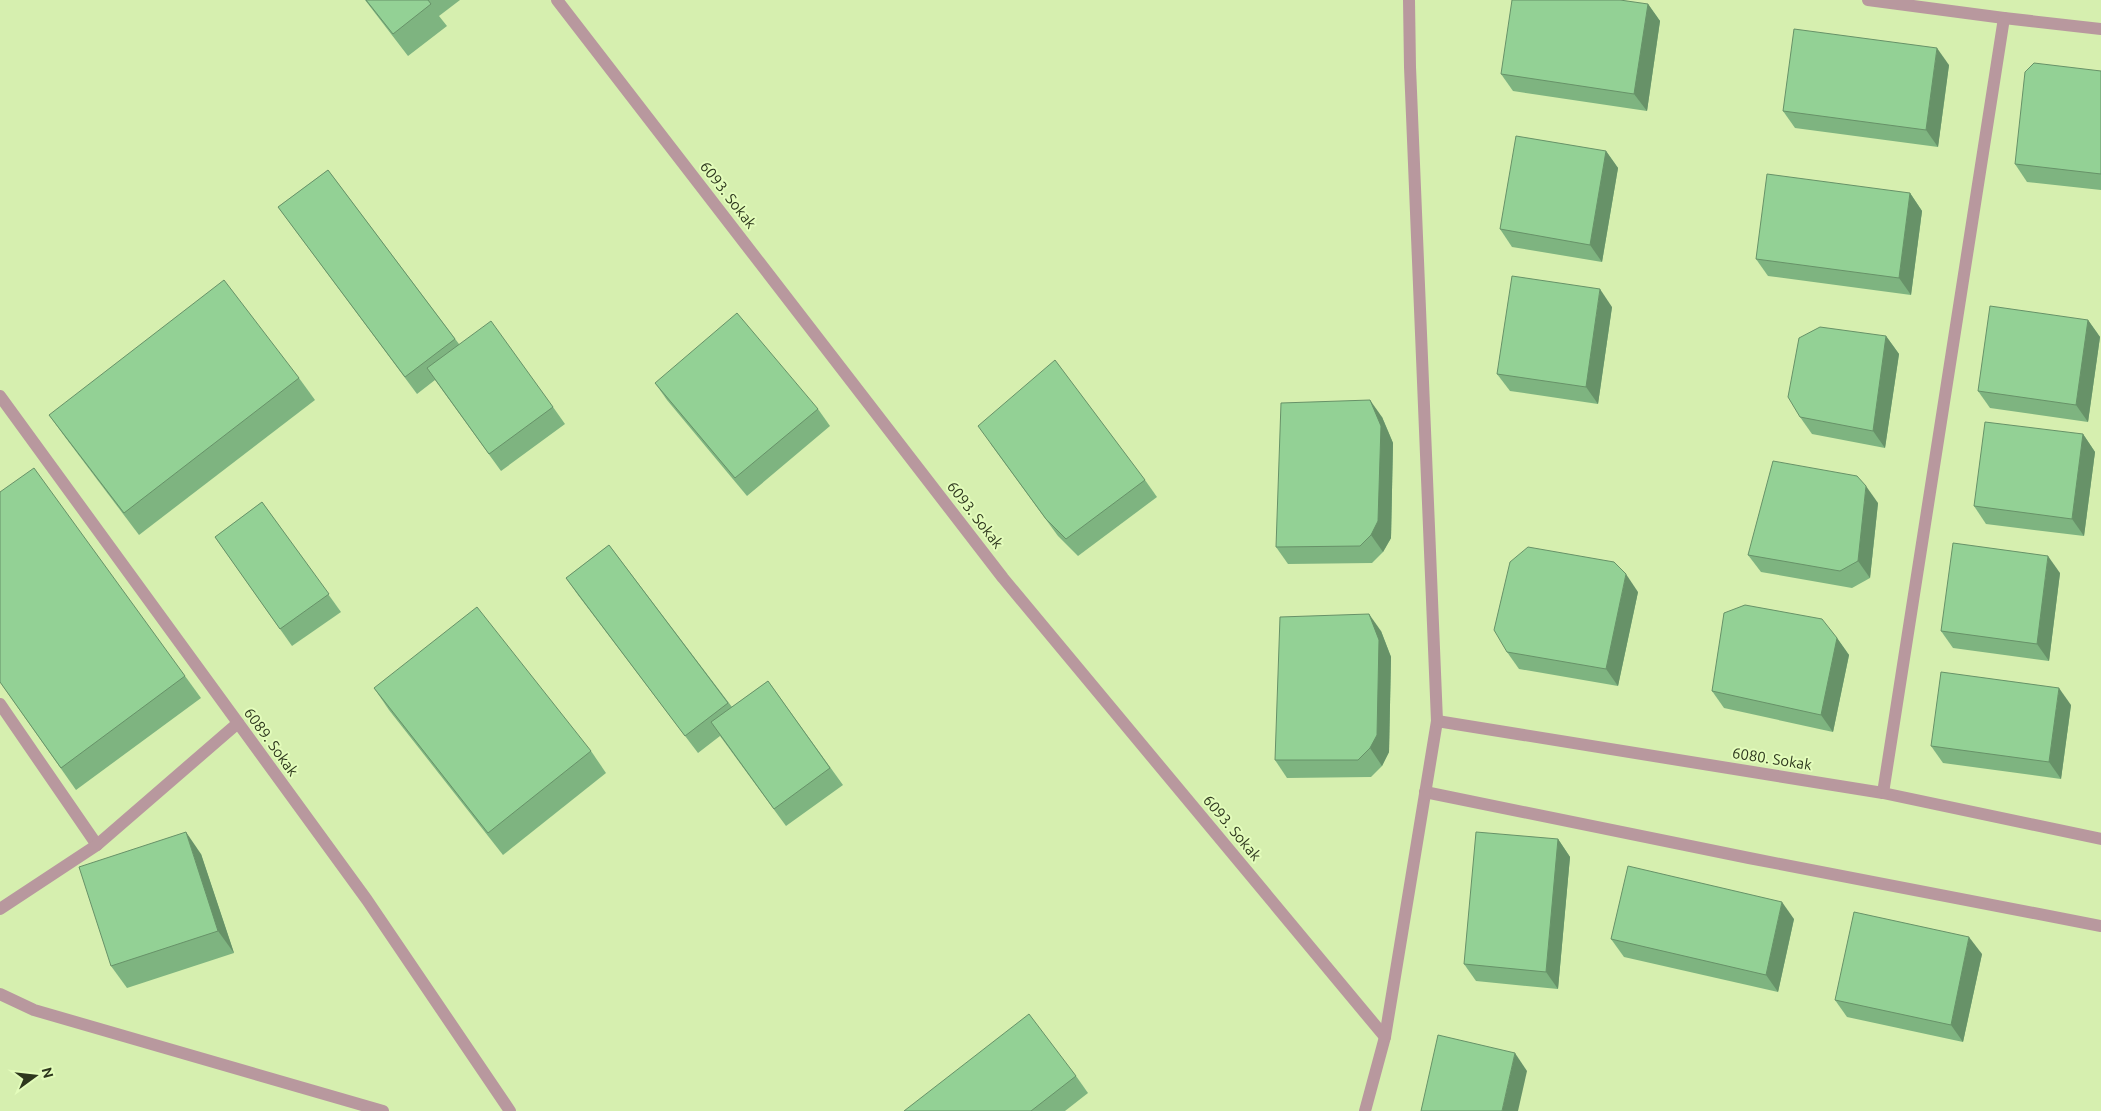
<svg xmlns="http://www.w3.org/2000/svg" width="2101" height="1111" viewBox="0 0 2101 1111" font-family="Ubuntu,sans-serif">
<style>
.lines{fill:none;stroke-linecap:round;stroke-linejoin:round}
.minor{stroke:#b8989e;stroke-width:12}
.wall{fill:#7eb480}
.shaded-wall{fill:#679268}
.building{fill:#93d195;stroke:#679268}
.labels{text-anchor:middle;stroke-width:4;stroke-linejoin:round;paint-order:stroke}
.street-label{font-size:15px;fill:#2d371d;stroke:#e3fcbb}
</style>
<rect width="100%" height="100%" fill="#d6efaf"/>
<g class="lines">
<!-- minor -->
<g class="minor">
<polyline points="557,0 1003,578 1385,1037"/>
<polyline points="1868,0 2004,18 2101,29"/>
<polyline points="0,396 367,900 510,1111"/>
<polyline points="0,704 97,845"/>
<polyline points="1437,721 1883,793 2101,839"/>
<polyline points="1425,792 1749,858 2101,926"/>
<polyline points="1883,793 2004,18"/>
<polyline points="0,909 97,845 238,723"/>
<polyline points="0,994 34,1010 383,1111"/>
<polyline points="1365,1111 1385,1037 1437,721 1410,67 1409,0"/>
</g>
</g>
<!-- wall -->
<g class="wall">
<polygon points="365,0 460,0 439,16 447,26 408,56"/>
<polygon points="1648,4 1660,21 1647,111 1513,91 1501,74"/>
<polygon points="1949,65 1938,147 1795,128 1783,111"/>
<polygon points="2101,71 2101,190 2027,182 2015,164"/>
<polygon points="1606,151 1618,168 1602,262 1512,247 1500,229"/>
<polygon points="328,170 459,344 553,407 565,424 501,471 435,380 417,394 278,207"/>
<polygon points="1910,193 1922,211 1911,295 1768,276 1756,259"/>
<polygon points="1612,307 1598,404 1510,391 1497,374"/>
<polygon points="2088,320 2100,337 2088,422 1990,408 1978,391"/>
<polygon points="1886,336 1899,354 1885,448 1812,434 1800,417"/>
<polygon points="299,378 315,400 139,535 65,437 49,415"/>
<polygon points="655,383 818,409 830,426 747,496 667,400"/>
<polygon points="1382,417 1393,443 1391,538 1383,552 1372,563 1288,564 1276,547"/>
<polygon points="2083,434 2095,452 2084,536 1986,524 1974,506"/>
<polygon points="990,443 1145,480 1157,497 1078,556 1058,536"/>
<polygon points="262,502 341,612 292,646 215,537"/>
<polygon points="1878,503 1870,578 1852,588 1761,572 1748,555"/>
<polygon points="609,545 732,707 768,681 843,785 786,826 720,736 698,753 578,595 566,578"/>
<polygon points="2060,573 2049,661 1953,648 1941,631"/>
<polygon points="1638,592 1618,686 1519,669 1507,652"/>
<polygon points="1381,631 1391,657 1389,752 1382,766 1371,777 1287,778 1275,760"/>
<polygon points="1837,638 1849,655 1833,732 1724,708 1712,691"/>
<polygon points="185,676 201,698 76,790 0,682"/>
<polygon points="374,688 591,751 606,773 503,855 389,710"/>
<polygon points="2071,705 2061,779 1943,763 1931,746"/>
<polygon points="1558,839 1570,857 1558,989 1476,981 1464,964"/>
<polygon points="201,854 234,953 127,988 111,966"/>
<polygon points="1794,919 1778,992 1624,957 1611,939"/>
<polygon points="1982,954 1963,1042 1847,1017 1835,1000"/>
<polygon points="1076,1076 1088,1093 1065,1111 904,1111"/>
</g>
<!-- shaded-wall -->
<g class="shaded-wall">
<polygon points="1648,4 1660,21 1647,111 1634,94"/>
<polygon points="1937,48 1949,65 1938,147 1926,130"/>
<polygon points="1606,151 1618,168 1602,262 1590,245"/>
<polygon points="1910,193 1922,211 1911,295 1899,278"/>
<polygon points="1600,289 1612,307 1598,404 1586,387"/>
<polygon points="2088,320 2100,337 2088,422 2076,405"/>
<polygon points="1886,336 1899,354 1885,448 1873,431"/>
<polygon points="1370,400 1382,417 1393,443 1391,538 1383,552 1371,535"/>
<polygon points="2083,434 2095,452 2084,536 2072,519"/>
<polygon points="1866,486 1878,503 1870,578 1858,561"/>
<polygon points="2048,556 2060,573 2049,661 2037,644"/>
<polygon points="1626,574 1638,592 1618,686 1606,669"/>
<polygon points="1369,614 1381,631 1391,657 1389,752 1382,766 1370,748"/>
<polygon points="1837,638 1849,655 1833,732 1821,715"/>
<polygon points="2059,688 2071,705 2061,779 2049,762"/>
<polygon points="186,832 201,854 234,953 218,931"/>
<polygon points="1558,839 1570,857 1558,989 1546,972"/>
<polygon points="1782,902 1794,919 1778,992 1766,975"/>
<polygon points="1969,937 1982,954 1963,1042 1951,1025"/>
<polygon points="1515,1053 1527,1071 1518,1111 1502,1111"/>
</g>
<!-- building -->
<g class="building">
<polygon points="366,0 428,0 431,4 393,34"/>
<polygon points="1512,0 1620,0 1648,4 1634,94 1501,74"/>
<polygon points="1794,29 1937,48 1926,130 1783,111"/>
<polygon points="2034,63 2101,71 2101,174 2015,164 2025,72"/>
<polygon points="1516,136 1606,151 1590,245 1500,229"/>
<polygon points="328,170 455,339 405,377 278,207"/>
<polygon points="1767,174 1910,193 1899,278 1756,259"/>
<polygon points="1512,276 1600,289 1586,387 1497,374"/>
<polygon points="224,280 299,378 124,513 49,415"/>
<polygon points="1990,306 2088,320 2076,405 1978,391"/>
<polygon points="737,313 818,409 735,478 655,383"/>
<polygon points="491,321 553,407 489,454 427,368"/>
<polygon points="1820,327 1886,336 1873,431 1800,417 1788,397 1799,338"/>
<polygon points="1055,360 1145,480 1066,539 1046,519 978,426"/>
<polygon points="1370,400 1381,426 1378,521 1371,535 1360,546 1276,547 1281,403"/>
<polygon points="1985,422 2083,434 2072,519 1974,506"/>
<polygon points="1773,461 1857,476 1866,486 1858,561 1840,571 1748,555"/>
<polygon points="34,468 185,676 61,768 0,682 0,492"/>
<polygon points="262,502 329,594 280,629 215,537"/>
<polygon points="1953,543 2048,556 2037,644 1941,631"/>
<polygon points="609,545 728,703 685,736 566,578"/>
<polygon points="1528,547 1614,562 1626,574 1606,669 1507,652 1494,630 1510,562"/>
<polygon points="1745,605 1822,619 1837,638 1821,715 1712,691 1724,613"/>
<polygon points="477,607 591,751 488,833 374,688"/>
<polygon points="1369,614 1379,640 1377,735 1370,748 1358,760 1275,760 1280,617"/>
<polygon points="1941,672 2059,688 2049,762 1931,746"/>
<polygon points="768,681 830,768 774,809 711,722"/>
<polygon points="186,832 218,931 111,966 79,867"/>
<polygon points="1476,832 1558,839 1546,972 1464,964"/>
<polygon points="1628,866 1782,902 1766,975 1611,939"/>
<polygon points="1854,912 1969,937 1951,1025 1835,1000"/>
<polygon points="1029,1014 1076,1076 1031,1111 904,1111"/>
<polygon points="1438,1035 1515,1053 1502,1111 1421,1111"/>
</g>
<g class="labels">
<!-- street labels -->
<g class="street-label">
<text transform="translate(728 195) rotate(52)" y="5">6093. Sokak</text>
<text transform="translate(975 515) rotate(52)" y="5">6093. Sokak</text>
<text transform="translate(271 742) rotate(54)" y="5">6089. Sokak</text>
<text transform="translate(1772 759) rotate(9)" y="5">6080. Sokak</text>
<text transform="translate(1232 828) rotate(50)" y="5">6093. Sokak</text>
</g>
</g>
<!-- north arrow -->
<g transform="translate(35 1076) rotate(75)" stroke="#e3fcbb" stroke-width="4" paint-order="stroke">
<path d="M0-4L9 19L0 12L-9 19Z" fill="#2d371d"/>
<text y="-8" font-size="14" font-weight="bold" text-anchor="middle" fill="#2d371d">N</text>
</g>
</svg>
